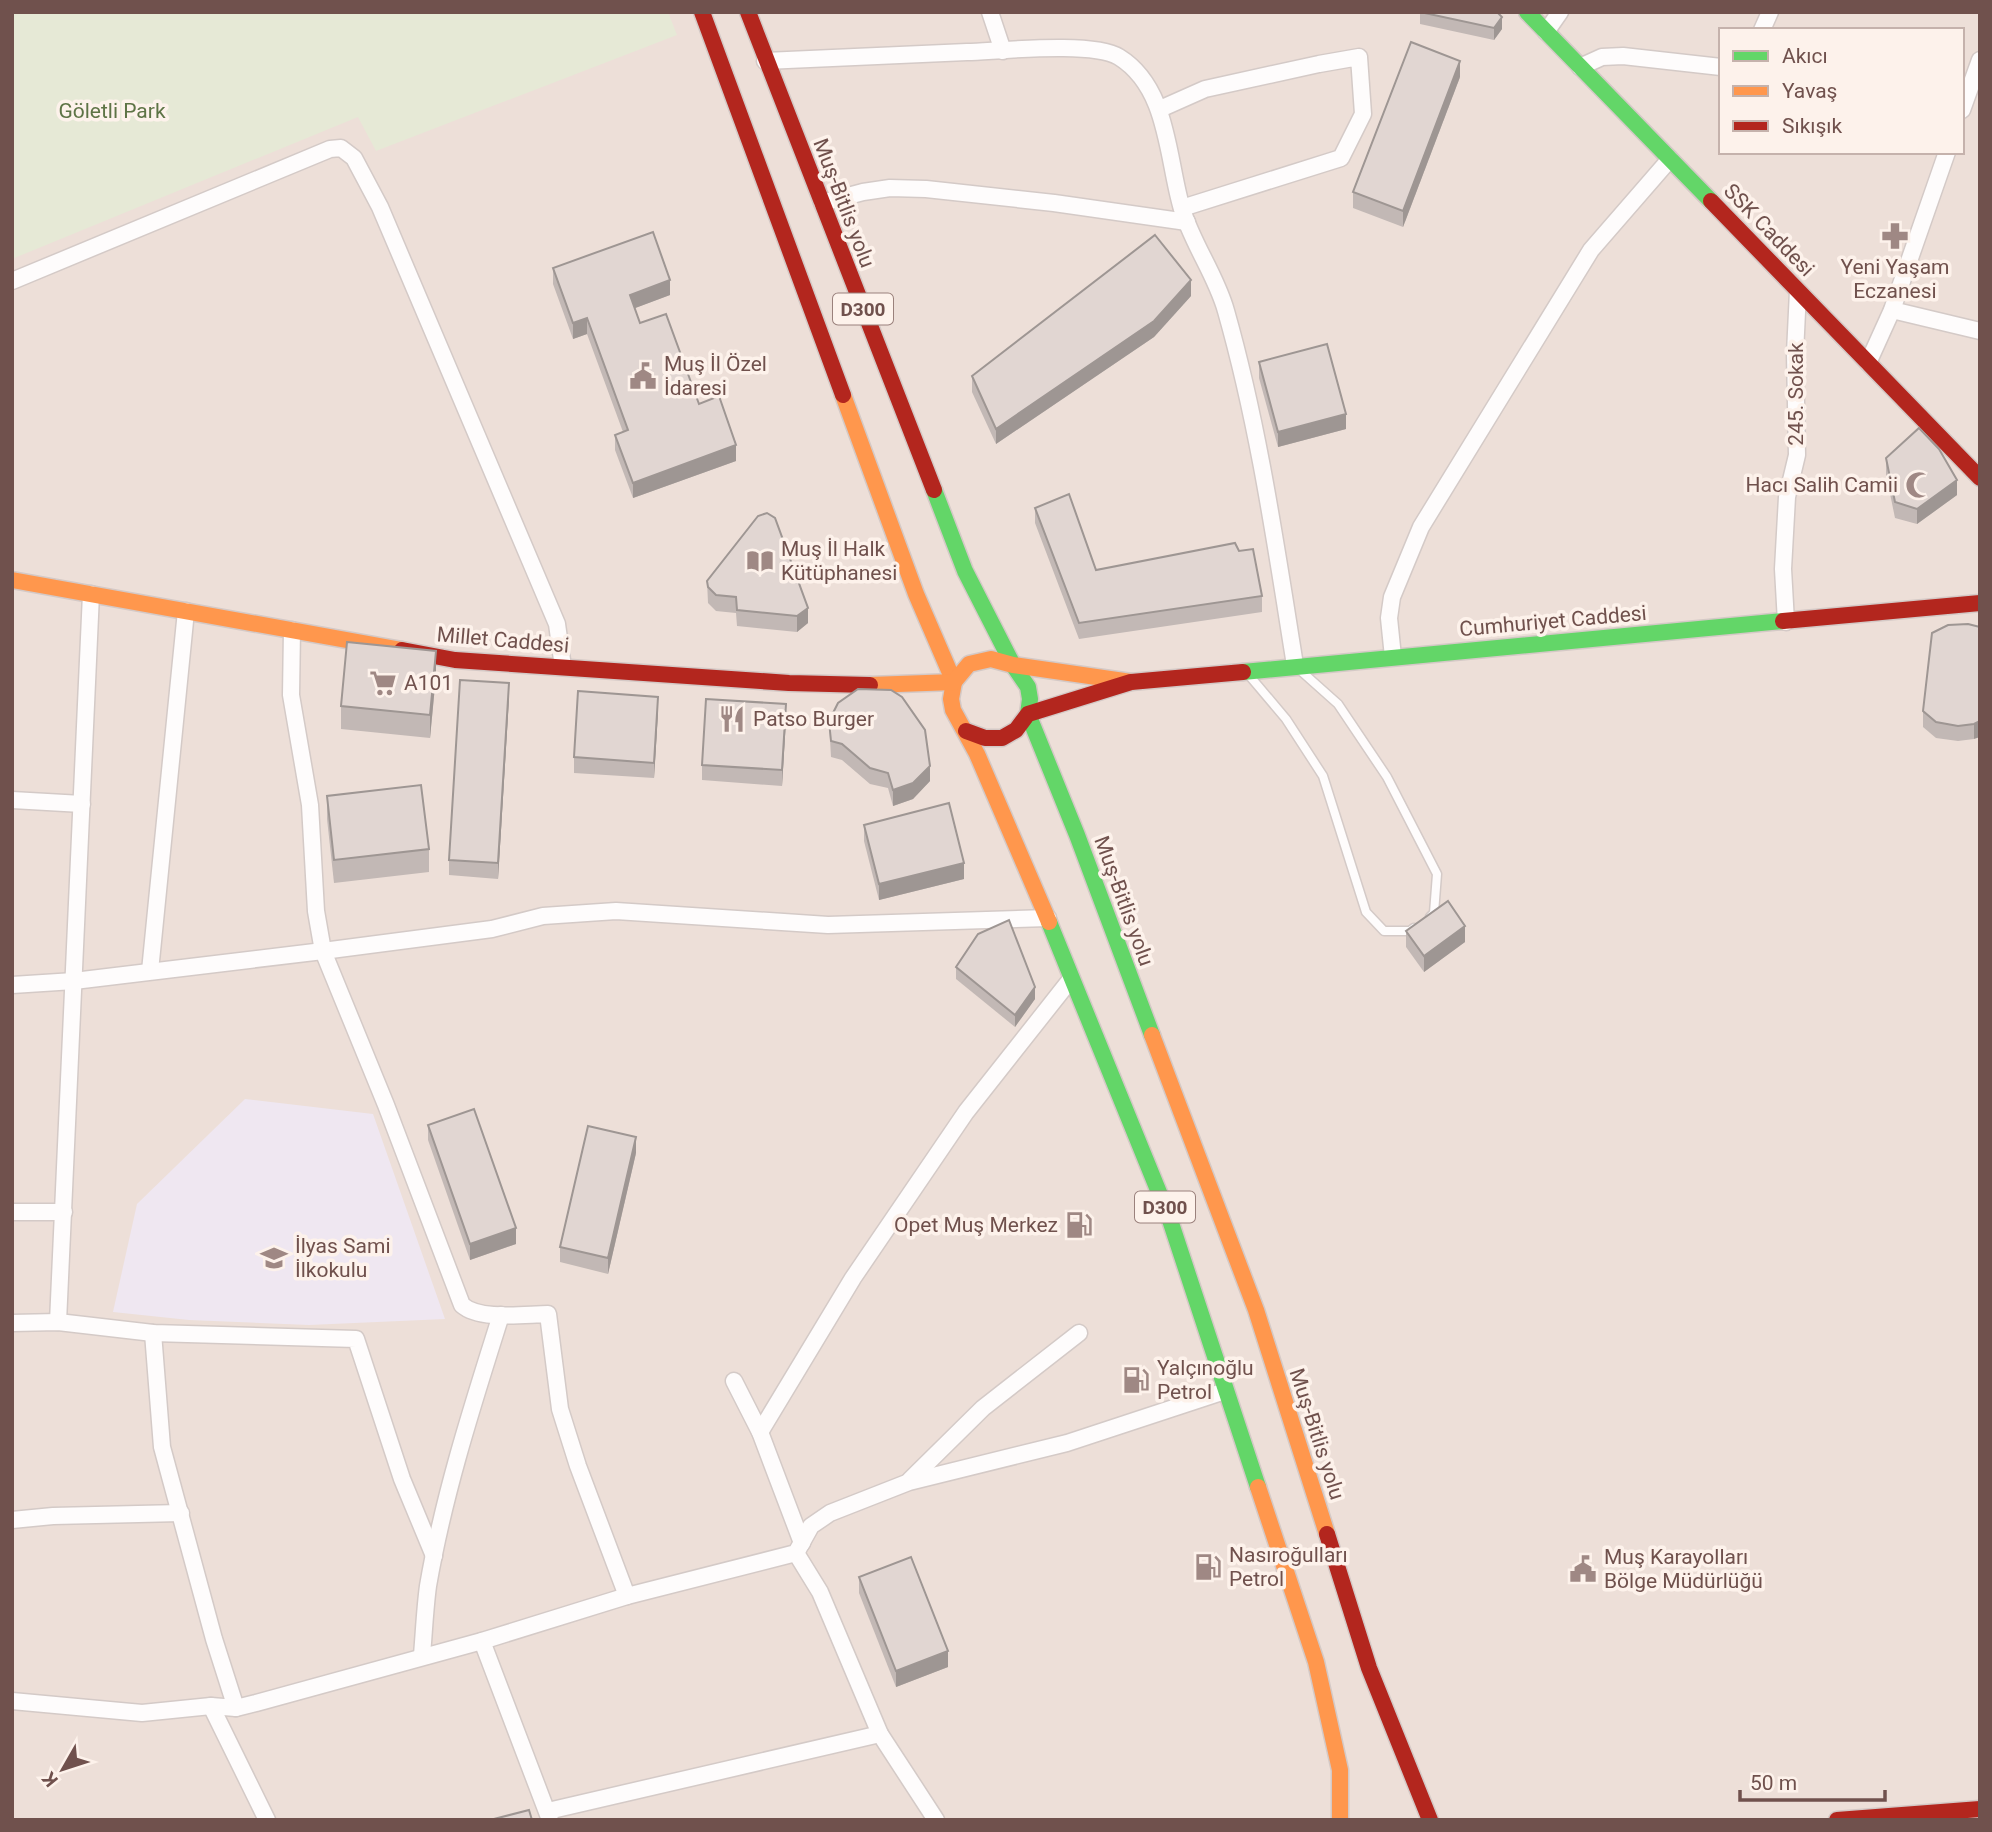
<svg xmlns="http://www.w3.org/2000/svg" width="1992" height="1832" viewBox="0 0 1992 1832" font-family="Roboto,sans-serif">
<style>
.residential{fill:#eddfd8;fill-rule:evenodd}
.education{fill:#efe7f1}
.green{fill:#e6e9d6}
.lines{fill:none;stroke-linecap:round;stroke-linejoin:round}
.lane-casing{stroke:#d4cac7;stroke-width:11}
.street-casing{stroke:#d4cac7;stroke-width:19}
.fast-casing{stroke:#d4c9c6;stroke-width:19}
.slow-casing{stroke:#d4c9c6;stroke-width:19}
.jam-casing{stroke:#d4c9c6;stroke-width:19}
.lane{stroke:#fefcfc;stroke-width:8}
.street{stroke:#fefcfc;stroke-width:16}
.fast{stroke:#63d668;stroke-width:16}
.slow{stroke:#ff974d;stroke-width:16}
.jam{stroke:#b3261e;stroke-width:16}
.wall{fill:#c2b8b5}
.shaded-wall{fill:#9e9693}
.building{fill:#e1d6d2;stroke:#9e9693;stroke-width:2}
.labels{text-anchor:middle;stroke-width:7;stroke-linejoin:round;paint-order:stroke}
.shield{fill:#fdf2eb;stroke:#9a817c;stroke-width:2}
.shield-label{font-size:19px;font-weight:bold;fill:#70514d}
.park-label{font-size:21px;fill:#5e7446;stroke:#fdf2eb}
.street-label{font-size:21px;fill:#70514d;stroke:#fdf2eb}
.poi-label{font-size:21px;fill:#70514d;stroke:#fdf2eb;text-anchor:start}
</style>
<rect width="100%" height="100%" fill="#f5eeea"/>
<!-- residential -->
<path class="residential" d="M12 12H1980V1820H12ZM1721 30H1962V152H1721Z"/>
<!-- education -->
<polygon class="education" points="245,1099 373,1114 445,1319 309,1325 189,1320 113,1312 137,1204"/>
<!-- green -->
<polygon class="green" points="12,12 668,12 677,35 376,151 358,117 12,259"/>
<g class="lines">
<defs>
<g id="lane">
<polyline points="1301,671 1338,704 1387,777 1437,874 1434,913 1430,917"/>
<polyline points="1248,674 1286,719 1323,776 1366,912 1384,931 1410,931 1414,928"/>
</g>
<g id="street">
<polyline points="990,12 1003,51"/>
<polyline points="1762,30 1770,12"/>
<polyline points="1546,32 1560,12"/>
<path d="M765 61C832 58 900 55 967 52 1000 51 1093 41 1119 57 1169 88 1167 159 1182 209 1193 245 1216 275 1226 311 1259 427 1276 547 1295 665"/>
<polyline points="1580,67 1602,57 1623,56 1721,67"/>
<polyline points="1160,109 1205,89 1319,64 1359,57 1363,114 1341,158 1182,208"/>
<polyline points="1962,110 1980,60"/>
<polyline points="822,203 863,192 890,188 926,189 1054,203 1187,222"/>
<polyline points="12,281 330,149 341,148 354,158 380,207 557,624 563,667"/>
<polyline points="1892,310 1980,331"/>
<polyline points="1868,363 1892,310 1947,152"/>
<polyline points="1786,622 1783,569 1787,497 1797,455 1795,353 1798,291"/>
<path d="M292 630 291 695 310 805 316 911 323 951 386 1105 462 1305C480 1321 526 1314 548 1314L560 1409 578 1466 627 1596"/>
<polyline points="1393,657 1389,618 1392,597 1421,527 1591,250 1670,159"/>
<polyline points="12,800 82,804"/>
<polyline points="150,971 186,611"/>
<polyline points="12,985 74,981 323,951 492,929 543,916 616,911 828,925 1048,918"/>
<polyline points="12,1212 64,1212"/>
<polyline points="58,1322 91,594"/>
<polyline points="12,1323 58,1322 153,1333 356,1339 402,1479 434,1556"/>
<polyline points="153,1333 162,1447 214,1639 236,1708"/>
<polyline points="734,1381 760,1432 802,1543"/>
<polyline points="760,1432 853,1278 966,1112 1071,979"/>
<polyline points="910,1480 983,1408 1079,1333"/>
<polyline points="12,1520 53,1516 181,1513"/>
<polyline points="796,1553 820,1592 880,1734 936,1820"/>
<polyline points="482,1641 550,1820"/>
<path d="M422 1655C424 1632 425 1608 428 1586 444 1493 473 1404 501 1315"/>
<polyline points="12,1701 142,1713 211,1706 236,1708 256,1703 482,1641 627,1596 796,1553 811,1526 830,1513 909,1482 1067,1443 1225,1391"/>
<polyline points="211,1706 267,1820"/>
<polyline points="548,1811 880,1734"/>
</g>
<g id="fast">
<polyline points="1527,12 1711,201"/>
<polyline points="934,490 965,571 1013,665 1028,687 1030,699 1028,714 1077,835 1152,1035"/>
<polyline points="1243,672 1783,621"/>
<polyline points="1049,922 1169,1217 1258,1487"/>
</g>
<g id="slow">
<polyline points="843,395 916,594 954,682 951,699 953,710 977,754 1049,922"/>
<polyline points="12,580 402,650"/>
<polyline points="870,685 954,682 969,664 991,659 1013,665 1131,682"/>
<polyline points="1152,1035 1256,1310 1327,1534"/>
<polyline points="1258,1487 1316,1662 1340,1770 1340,1820"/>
</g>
<g id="jam">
<polyline points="702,12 843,395"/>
<polyline points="748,12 934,490"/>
<polyline points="1711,201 1980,478"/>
<polyline points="1783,621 1980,603"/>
<polyline points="402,650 455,660 789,683 870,685"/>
<polyline points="966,731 985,738 1002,738 1016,730 1028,714 1131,682 1243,672"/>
<polyline points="1327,1534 1369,1668 1430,1820"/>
<polyline points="1837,1820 1980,1809"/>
</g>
</defs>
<!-- lane casing -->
<use href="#lane" class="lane-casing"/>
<!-- street casing -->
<use href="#street" class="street-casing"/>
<!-- fast casing -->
<use href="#fast" class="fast-casing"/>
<!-- slow casing -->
<use href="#slow" class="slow-casing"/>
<!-- jam casing -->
<use href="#jam" class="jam-casing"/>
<!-- lane -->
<use href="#lane" class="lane"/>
<!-- street -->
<use href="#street" class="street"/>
<!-- fast -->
<use href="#fast" class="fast"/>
<!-- slow -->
<use href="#slow" class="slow"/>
<!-- jam -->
<use href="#jam" class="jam"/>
</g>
<!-- wall -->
<g class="wall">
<polygon points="1420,12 1502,29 1494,40 1420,24"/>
<polygon points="1460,77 1403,227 1353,208 1353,192"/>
<polygon points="553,268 670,295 635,308 640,323 699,404 736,461 633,498 615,450 615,435 623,432 587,334 573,339 553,284"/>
<polygon points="1191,296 1154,337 996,444 972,392 972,376"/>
<polygon points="1259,362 1346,429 1278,447 1259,378"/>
<polygon points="1886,458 1957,495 1917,524 1895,518 1886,474"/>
<polygon points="1035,508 1096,570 1262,596 1262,612 1079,639 1035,523"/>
<polygon points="758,516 808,623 797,632 737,626 736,613 716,611 708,603 707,581"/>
<polygon points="1980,627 1974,739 1958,741 1936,738 1923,727 1923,711"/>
<polygon points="436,675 430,738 341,729 341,706"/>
<polygon points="509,698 498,879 449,875 449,860"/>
<polygon points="658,712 654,778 574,773 574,757"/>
<polygon points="786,719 782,786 702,780 702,765"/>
<polygon points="829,721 930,781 913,799 893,806 888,788 870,784 842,760 831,757"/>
<polygon points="327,796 429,849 429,872 334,883 327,819"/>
<polygon points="864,825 964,879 879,900 864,841"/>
<polygon points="1406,931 1465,942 1424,972 1406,947"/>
<polygon points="956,967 1035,999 1015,1027 956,979"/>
<polygon points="428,1125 516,1244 470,1260 428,1140"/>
<polygon points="636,1153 608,1274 560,1262 560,1247"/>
<polygon points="859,1577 948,1667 896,1687 859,1593"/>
</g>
<!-- shaded-wall -->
<g class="shaded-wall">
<polygon points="1502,17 1502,29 1494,40 1494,28"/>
<polygon points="1460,61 1460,77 1403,227 1403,211"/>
<polygon points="670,280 670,295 630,310 630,295"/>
<polygon points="1191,280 1191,296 1154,337 996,444 996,429"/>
<polygon points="587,318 587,334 573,339 573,323"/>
<polygon points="1346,414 1346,429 1278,447 1278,432"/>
<polygon points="736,445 736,461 633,498 633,483"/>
<polygon points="1957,480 1957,495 1917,524 1917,509"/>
<polygon points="808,608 808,623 797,632 797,616"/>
<polygon points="436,651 436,675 430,738 430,715"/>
<polygon points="509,683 509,698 498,879 498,863"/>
<polygon points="658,697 658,712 654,778 654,763"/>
<polygon points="786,704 786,719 782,786 782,770"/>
<polygon points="1980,721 1980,737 1974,739 1974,724"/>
<polygon points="930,766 930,781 913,799 893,806 893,790"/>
<polygon points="964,863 964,879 879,900 879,884"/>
<polygon points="1465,926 1465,942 1424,972 1424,956"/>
<polygon points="1035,987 1035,999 1015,1027 1015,1015"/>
<polygon points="636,1137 636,1153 608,1274 608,1258"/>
<polygon points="516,1228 516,1244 470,1260 470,1244"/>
<polygon points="948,1651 948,1667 896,1687 896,1671"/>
</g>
<!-- building -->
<g class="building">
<polygon points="1420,12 1497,12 1502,17 1494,28"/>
<polygon points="1411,42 1460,61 1403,211 1353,192"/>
<polygon points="653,232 670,280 630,295 640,323 666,314 699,404 719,396 736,445 633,483 615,435 628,430 587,318 573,323 553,268"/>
<polygon points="1155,235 1191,280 1154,321 996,429 972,376"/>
<polygon points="1327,344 1346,414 1278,432 1259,362"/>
<polygon points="1919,428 1939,449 1957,480 1917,509 1895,502 1886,458"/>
<polygon points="1069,494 1096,570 1235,543 1239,551 1253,549 1262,596 1079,623 1035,508"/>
<polygon points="767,513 775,518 808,608 797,616 737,610 736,597 716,595 708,587 707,581 758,516"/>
<polygon points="1968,624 1980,627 1980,721 1974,724 1958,726 1936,722 1923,711 1932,633 1948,625"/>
<polygon points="347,642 436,651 430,715 341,706"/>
<polygon points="460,680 509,683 498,863 449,860"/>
<polygon points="858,689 891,690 902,697 925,730 930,766 913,783 893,790 888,773 870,768 842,744 831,741 829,721 838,703"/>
<polygon points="578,691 658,697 654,763 574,757"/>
<polygon points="706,699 786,704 782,770 702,765"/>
<polygon points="421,785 429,849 334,860 327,796"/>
<polygon points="949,803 964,863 879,884 864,825"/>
<polygon points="1448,901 1465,926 1424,956 1406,931"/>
<polygon points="1009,920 1035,987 1015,1015 956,967 978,934"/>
<polygon points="474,1109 516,1228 470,1244 428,1125"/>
<polygon points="588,1126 636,1137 608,1258 560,1247"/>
<polygon points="911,1557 948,1651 896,1671 859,1577"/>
<polygon points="529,1810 532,1820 490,1820"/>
</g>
<!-- icons -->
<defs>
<symbol id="pharmacy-bare" viewBox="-9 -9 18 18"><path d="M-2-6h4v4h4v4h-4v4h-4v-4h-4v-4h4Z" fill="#9f8884" stroke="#fdf2eb" stroke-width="2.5" paint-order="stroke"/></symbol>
<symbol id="civic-bare" viewBox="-9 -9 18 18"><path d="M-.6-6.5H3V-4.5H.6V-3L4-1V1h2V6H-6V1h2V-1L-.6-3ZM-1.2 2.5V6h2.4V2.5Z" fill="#9f8884" stroke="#fdf2eb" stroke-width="2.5" paint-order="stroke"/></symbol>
<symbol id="mosque-bare" viewBox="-9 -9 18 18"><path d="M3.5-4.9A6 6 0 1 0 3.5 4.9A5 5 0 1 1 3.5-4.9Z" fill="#9f8884" stroke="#fdf2eb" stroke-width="2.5" paint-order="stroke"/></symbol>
<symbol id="library-bare" viewBox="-9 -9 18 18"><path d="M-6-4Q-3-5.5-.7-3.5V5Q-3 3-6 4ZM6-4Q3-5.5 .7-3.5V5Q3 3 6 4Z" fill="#9f8884" stroke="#fdf2eb" stroke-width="2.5" paint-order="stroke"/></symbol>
<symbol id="supermarket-bare" viewBox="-9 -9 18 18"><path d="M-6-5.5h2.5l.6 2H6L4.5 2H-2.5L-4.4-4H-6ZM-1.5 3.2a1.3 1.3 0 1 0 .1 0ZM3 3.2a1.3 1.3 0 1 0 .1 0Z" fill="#9f8884" stroke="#fdf2eb" stroke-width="2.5" paint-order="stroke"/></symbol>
<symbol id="restaurant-bare" viewBox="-9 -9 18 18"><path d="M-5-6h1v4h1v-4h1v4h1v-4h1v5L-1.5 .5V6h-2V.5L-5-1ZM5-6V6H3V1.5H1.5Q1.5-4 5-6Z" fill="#9f8884" stroke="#fdf2eb" stroke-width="2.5" paint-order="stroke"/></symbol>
<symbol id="fuel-bare" viewBox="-9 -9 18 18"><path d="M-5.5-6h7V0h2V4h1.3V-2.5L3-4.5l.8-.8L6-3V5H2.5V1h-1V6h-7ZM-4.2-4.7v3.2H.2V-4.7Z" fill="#9f8884" stroke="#fdf2eb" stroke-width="2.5" paint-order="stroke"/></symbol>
<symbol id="school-bare" viewBox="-9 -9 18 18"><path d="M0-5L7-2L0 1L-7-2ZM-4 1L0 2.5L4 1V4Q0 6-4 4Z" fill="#9f8884" stroke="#fdf2eb" stroke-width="2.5" paint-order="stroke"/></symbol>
</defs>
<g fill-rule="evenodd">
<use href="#pharmacy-bare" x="1876" y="217" width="38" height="38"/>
<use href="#civic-bare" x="624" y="357" width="38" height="38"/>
<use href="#mosque-bare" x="1900" y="466" width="38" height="38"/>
<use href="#library-bare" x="741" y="542" width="38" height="38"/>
<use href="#supermarket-bare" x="364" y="664" width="38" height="38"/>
<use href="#restaurant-bare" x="713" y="700" width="38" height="38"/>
<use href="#fuel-bare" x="1060" y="1206" width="38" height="38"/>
<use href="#school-bare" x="255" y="1239" width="38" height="38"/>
<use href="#fuel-bare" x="1117" y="1361" width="38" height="38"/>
<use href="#fuel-bare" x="1189" y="1548" width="38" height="38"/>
<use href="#civic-bare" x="1564" y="1550" width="38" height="38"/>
</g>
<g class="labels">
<!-- shield labels -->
<g class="shield">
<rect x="833" y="293.5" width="60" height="31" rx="5"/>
<rect x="1135" y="1191.5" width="60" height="31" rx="5"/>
</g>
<g class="shield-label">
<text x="863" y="316">D300</text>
<text x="1165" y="1214">D300</text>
</g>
<!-- park labels -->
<g class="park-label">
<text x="112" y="118">Göletli Park</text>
</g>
<!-- street labels -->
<g class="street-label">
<text transform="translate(844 203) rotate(69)" y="7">Muş-Bitlis yolu</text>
<text transform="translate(1769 230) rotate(46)" y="7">SSK Caddesi</text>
<text transform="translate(1796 394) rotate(-90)" y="7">245. Sokak</text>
<text transform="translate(1553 621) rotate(-5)" y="7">Cumhuriyet Caddesi</text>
<text transform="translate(503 640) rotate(5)" y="7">Millet Caddesi</text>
<text transform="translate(1124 901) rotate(70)" y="7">Muş-Bitlis yolu</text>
<text transform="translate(1317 1434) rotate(72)" y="7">Muş-Bitlis yolu</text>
</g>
<!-- poi labels -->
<g class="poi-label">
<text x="1895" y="274" text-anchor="middle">Yeni Yaşam<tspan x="1895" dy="24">Eczanesi</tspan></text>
<text x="664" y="371">Muş İl Özel<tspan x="664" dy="24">İdaresi</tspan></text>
<text x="1898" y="492" text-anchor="end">Hacı Salih Camii</text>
<text x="781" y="556">Muş İl Halk<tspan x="781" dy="24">Kütüphanesi</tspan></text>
<text x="404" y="690">A101</text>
<text x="753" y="726">Patso Burger</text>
<text x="1058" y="1232" text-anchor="end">Opet Muş Merkez</text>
<text x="295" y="1253">İlyas Sami<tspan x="295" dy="24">İlkokulu</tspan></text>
<text x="1157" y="1375">Yalçınoğlu<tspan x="1157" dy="24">Petrol</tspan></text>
<text x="1229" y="1562">Nasıroğulları<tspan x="1229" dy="24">Petrol</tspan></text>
<text x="1604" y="1564">Muş Karayolları<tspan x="1604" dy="24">Bölge Müdürlüğü</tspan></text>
</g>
</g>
<!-- border -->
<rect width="1992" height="1832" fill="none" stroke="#70514d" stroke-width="28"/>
<!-- legend -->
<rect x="1719" y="28" width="245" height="126" fill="#fdf2eb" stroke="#c5b2ac" stroke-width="2"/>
<rect x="1733" y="51" width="35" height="10" fill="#63d668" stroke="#c5b2ac" stroke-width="2"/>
<text x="1782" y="63" font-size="21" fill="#70514d">Akıcı</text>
<rect x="1733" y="86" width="35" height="10" fill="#ff974d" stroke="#c5b2ac" stroke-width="2"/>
<text x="1782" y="98" font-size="21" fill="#70514d">Yavaş</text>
<rect x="1733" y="121" width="35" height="10" fill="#b3261e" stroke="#c5b2ac" stroke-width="2"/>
<text x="1782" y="133" font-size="21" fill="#70514d">Sıkışık</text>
<!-- north arrow -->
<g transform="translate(63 1769) rotate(231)" stroke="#fdf2eb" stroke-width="5" paint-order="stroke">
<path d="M0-5L12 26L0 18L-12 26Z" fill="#70514d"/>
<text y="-10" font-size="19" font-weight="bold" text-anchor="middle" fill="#70514d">K</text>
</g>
<!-- scale -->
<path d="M1740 1790v10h145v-10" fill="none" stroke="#70514d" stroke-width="3.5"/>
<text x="1750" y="1790" font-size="21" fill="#70514d" stroke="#fdf2eb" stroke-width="5" paint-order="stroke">50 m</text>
</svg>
